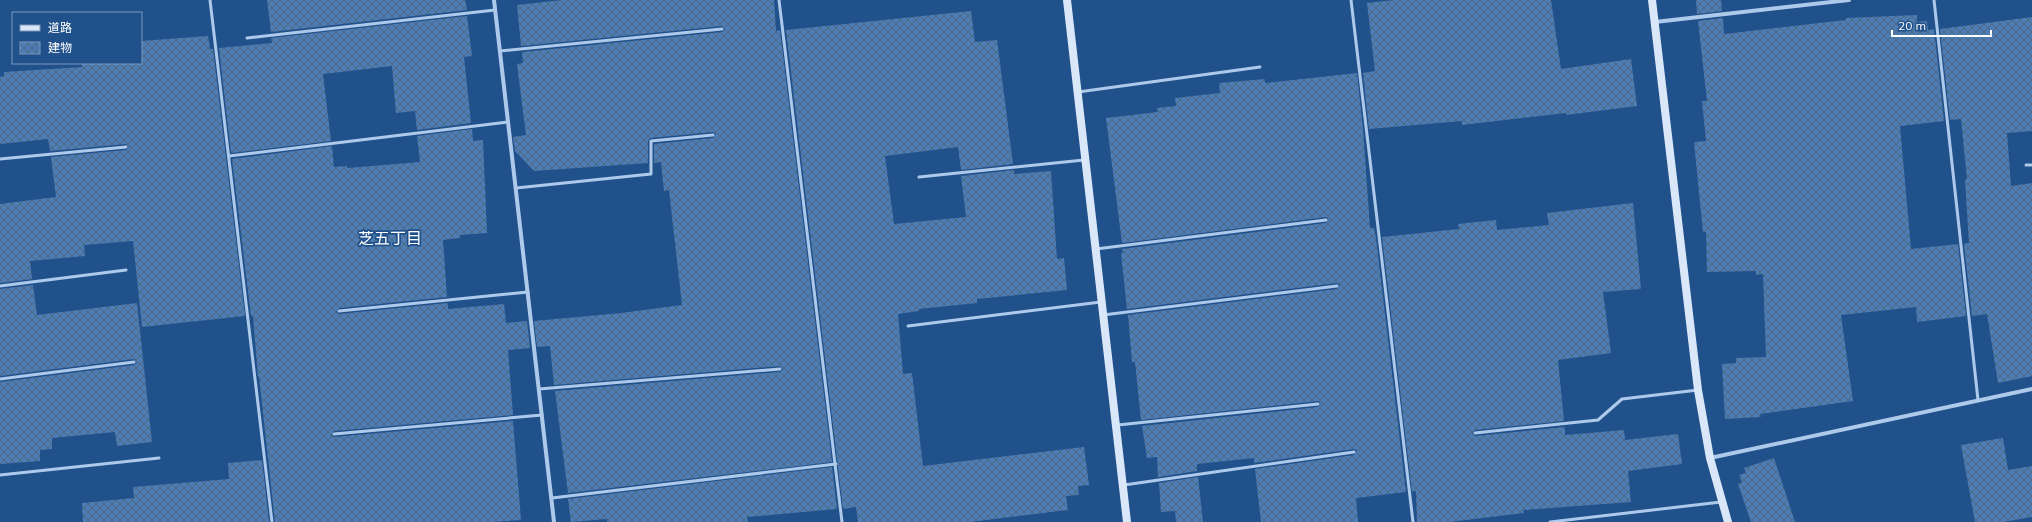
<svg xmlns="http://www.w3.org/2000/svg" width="2032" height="522" viewBox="0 0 2032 522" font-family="Mulish,'Noto Sans JP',sans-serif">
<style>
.building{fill:url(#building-cross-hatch)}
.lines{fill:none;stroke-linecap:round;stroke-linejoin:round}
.lane{stroke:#aecaeb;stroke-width:3}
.street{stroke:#aecaeb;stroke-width:4}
.secondary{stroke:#d9e7f8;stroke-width:8}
.labels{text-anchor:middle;stroke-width:3.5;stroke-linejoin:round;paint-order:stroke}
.neighbourhood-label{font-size:16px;fill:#fff;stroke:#21518b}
</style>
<defs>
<pattern id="building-cross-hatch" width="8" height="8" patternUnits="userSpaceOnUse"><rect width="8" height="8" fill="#4e7db4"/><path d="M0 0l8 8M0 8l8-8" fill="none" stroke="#4d6785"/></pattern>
</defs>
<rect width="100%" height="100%" fill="#21518b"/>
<!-- building -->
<g class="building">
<polygon points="267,0 465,0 467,10 271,32"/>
<polygon points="562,0 774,0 776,31 780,30 832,462 568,493 555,391 780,372 783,369 780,366 554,385 550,346 537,347 534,321 621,313 682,305 669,190 664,191 661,162 654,163 654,144 713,138 716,134 713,132 650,138 648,141 648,163 534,171 515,151 513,137 526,135 517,64 523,63 522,52 722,32 725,29 722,26 521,46 517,5"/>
<polygon points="1394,0 1551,0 1561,69 1631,59 1637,106 1566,115 1566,113 1462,125 1462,121 1369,129 1363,73 1375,71 1367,3"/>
<polygon points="1696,0 1721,0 1722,11 1697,14"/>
<polygon points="971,11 975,42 997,40 1013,164 961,170 958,147 885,156 894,224 966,217 961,176 1014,170 1014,174 1051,171 1057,259 1064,258 1067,290 977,299 977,303 919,309 919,311 898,314 903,374 912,373 923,466 1084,447 1089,485 1078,486 1079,495 1066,496 1068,510 970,522 858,522 856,507 843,509 786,30"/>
<polygon points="1917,15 1917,22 1927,21 1928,30 1934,29 1944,121 1900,126 1911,249 1958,244 1966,316 1917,322 1916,307 1841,315 1853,401 1760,414 1761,417 1725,419 1722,364 1736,363 1736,358 1766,357 1763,274 1756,275 1756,271 1707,272 1706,232 1703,232 1694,142 1706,141 1702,101 1707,101 1698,21 1723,18 1724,34 1846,20 1846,18"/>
<polygon points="467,16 472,56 464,57 471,123 417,130 415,111 396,113 392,66 323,74 331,141 231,153 219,48 272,43 271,38"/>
<polygon points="2032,17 2032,131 2007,133 2011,186 2032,183 2032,376 1998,383 1987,314 1972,316 1964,244 1969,243 1965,180 1967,179 1961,119 1950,120 1940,29"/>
<polygon points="208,36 210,49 213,49 245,316 142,327 133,241 84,245 85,256 30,261 32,279 0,283 0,204 56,197 51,157 126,150 129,147 126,144 50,151 48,139 0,144 0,77 4,76 4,72 82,67 82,63 141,63 141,41"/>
<polygon points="1357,73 1363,129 1370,228 1374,228 1376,238 1406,492 1356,498 1358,522 1261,522 1255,469 1354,455 1357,450 1354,449 1254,463 1254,458 1197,464 1197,471 1158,477 1157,457 1147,458 1142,426 1318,407 1321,403 1318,401 1141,420 1135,362 1132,362 1128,315 1337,289 1340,285 1337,283 1127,309 1121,253 1123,253 1122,249 1326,223 1329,219 1326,217 1122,243 1106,118 1158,112 1157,108 1176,106 1175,98 1220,93 1219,83 1265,79 1265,83"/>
<polygon points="472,129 473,141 483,140 487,233 460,235 460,238 443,240 447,297 339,308 336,312 339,314 448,303 448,309 504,304 506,323 527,321 530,348 508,350 513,415 334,431 331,435 334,437 513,421 521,520 491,522 275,522 259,376 258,377 253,316 251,316 232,159 332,146 334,167 347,166 347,168 420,162 417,136"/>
<polygon points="1633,203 1641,289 1603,292 1611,353 1558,360 1564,421 1475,430 1472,434 1475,436 1565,427 1565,435 1624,430 1625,440 1678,434 1682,464 1628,471 1631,502 1523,510 1524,513 1449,522 1417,522 1416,491 1412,492 1382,237 1459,229 1458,224 1496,220 1497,230 1549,225 1547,213"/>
<polygon points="33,285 37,315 137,303 152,442 117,446 115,432 52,438 52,449 40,450 40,461 0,464 0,382 134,365 137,363 134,359 0,376 0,289"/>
<polygon points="2003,438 2008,470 2032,466 2032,517 2003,522 1975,522 1961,445"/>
<polygon points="1774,458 1795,522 1751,522 1738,484 1742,482 1739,475 1746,473 1744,468"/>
<polygon points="262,460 269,522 83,522 82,503 134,498 133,487 229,479 228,463"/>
<polygon points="832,467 837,509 747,517 748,522 607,522 607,519 571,522 568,499"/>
<polygon points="1198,477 1203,522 1176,522 1175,511 1161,512 1159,483"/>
</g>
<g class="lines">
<!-- lane -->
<g class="lane">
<polyline points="210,0 272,522"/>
<polyline points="779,0 842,522"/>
<polyline points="1351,0 1413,522"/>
<polyline points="1934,0 1978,400"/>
<polyline points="247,38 495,10"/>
<polyline points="500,51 722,29"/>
<polyline points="1078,92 1260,67"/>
<polyline points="229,156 508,122"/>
<polyline points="0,159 126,147"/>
<polyline points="2026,165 2032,165"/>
<polyline points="919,177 1084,160"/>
<polyline points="516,188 651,174 651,141 713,135"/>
<polyline points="1096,249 1326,220"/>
<polyline points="0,286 126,270"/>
<polyline points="339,311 528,292"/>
<polyline points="1103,315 1337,286"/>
<polyline points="908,326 1101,302"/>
<polyline points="0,379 134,362"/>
<polyline points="539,389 780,369"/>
<polyline points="1118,425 1318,404"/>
<polyline points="1475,433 1598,420 1622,399 1698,390"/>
<polyline points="334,434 542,415"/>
<polyline points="0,475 159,458"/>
<polyline points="1124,485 1354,452"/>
<polyline points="552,498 836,464"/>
<polyline points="1550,522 1721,502"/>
</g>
<!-- street -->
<g class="street">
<polyline points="494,0 554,522"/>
<polyline points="1655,22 1849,0"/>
<polyline points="1710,458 2032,389"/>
</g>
<!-- secondary -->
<g class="secondary">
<polyline points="1067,0 1127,522"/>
<polyline points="1652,0 1698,390 1710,458 1728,522"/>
</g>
</g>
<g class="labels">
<!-- neighbourhood labels -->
<g class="neighbourhood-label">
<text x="390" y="244">芝五丁目</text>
</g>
</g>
<!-- legend -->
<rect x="12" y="12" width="130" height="52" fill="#21518b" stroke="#7a97b9"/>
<rect x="20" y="25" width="20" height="6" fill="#d9e7f8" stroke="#7a97b9"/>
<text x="48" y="32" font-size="12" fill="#ffffff">道路</text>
<rect x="20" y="42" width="20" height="12" fill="url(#building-cross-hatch)" stroke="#7a97b9"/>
<text x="48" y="52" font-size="12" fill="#ffffff">建物</text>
<!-- scale -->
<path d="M1892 30v6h99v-6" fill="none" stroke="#ffffff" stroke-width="2"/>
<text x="1898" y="30" font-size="12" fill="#ffffff" stroke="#21518b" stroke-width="3" paint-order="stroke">20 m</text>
</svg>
